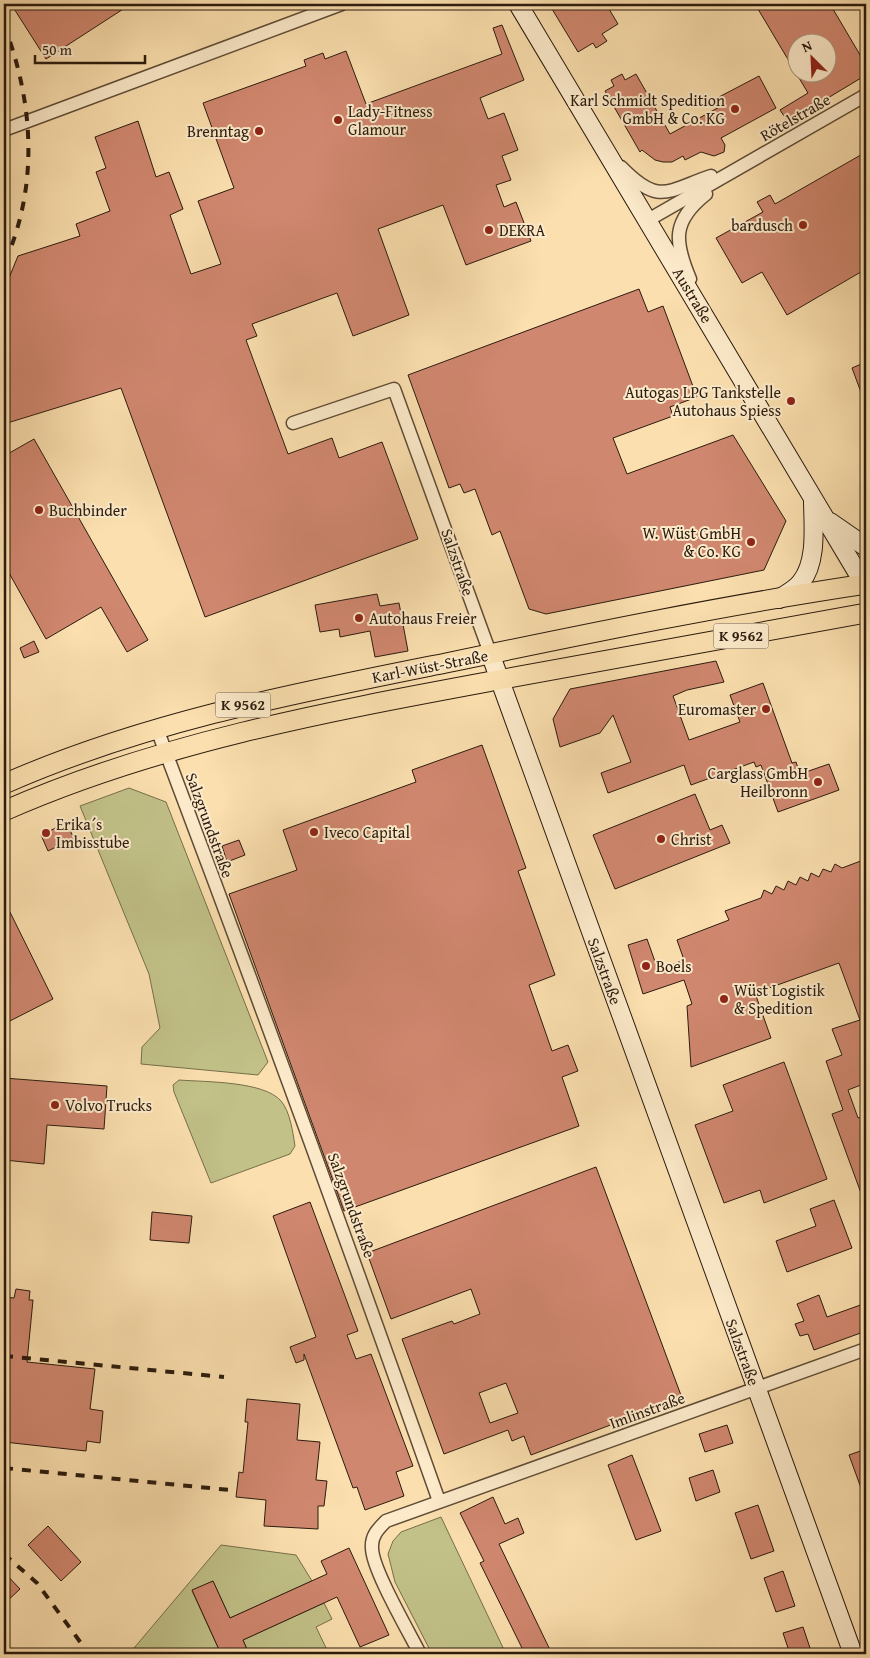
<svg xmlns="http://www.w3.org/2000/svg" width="870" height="1658" viewBox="0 0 870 1658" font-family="'Gentium Book Plus',serif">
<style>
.green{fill:#c1c188;stroke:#766e4b}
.building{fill:#d0876f;stroke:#2b1b0e;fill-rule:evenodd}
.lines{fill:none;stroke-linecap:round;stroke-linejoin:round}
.street-casing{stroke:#5f4c36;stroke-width:15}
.secondary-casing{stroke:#2b1b0e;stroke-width:20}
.primary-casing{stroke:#2b1b0e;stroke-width:21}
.street{stroke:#fceaca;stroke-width:12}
.secondary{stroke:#fceaca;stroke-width:18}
.primary{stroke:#fbdfae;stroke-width:19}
.rail{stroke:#2b1b0e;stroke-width:4;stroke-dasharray:9 9;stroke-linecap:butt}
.poi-dot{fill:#8f2418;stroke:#fceaca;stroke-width:2}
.labels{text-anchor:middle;stroke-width:4;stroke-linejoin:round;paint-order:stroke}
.shield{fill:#fceaca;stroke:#6a5946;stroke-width:1}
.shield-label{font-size:15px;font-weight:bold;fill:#2b1b0e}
.poi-label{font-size:16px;fill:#2b1b0e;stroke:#fceaca;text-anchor:start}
.street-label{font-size:16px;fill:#2b1b0e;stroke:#fceaca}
</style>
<rect width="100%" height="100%" fill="#fbdfae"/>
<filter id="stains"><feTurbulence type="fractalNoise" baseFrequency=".004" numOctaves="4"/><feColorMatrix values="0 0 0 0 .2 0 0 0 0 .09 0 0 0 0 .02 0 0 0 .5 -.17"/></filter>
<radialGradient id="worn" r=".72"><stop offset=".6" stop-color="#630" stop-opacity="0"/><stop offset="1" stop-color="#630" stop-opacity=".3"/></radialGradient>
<!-- green -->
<g class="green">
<polygon points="129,788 166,802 268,1062 258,1075 141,1064 142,1047 160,1028 149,974 80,806"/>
<path d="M179 1080C205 1082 264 1081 281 1101 290 1111 293 1133 295 1146L290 1154 211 1183 174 1092 173 1085Z"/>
<polygon points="441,1517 506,1654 432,1654 395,1582 388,1554 393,1541 401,1532"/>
<polygon points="221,1545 296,1555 312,1581 230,1618 213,1581 192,1591 221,1654 129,1654"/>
<polygon points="324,1603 332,1619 316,1627 329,1654 249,1654 243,1640"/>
</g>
<!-- building -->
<g class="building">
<polygon points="11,4 131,4 46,59"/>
<polygon points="549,4 606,4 618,24 602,34 607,41 596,48 593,43 578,52"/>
<path d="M755 4H830L866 65V75L788 122 780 110 808 93ZM798 42H828V72H798Z"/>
<polygon points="502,25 524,80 480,98 488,119 504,113 518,150 502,156 511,180 496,185 504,207 516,202 531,241 466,265 443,205 378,229 409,315 353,336 337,293 252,324 257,336 246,340 288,454 332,438 339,458 382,442 418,539 205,617 121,388 4,424 4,290 18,256 80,236 76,224 110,211 96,172 106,168 95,137 138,121 156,177 169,172 183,209 170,215 191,274 221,264 198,201 234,188 203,103 306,66 304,60 323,53 325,59 346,51 366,104 502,54 493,28"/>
<polygon points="622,74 625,80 636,74 670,134 723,105 719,97 759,76 776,108 721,138 725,145 724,152 714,156 701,152 685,160 683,156 672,162 663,162 655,160 642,150 640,152 605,91 614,86 611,80"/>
<polygon points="866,152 866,269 787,315 762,272 742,283 716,238 763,212 757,202 770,195 775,204"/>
<polygon points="639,289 648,312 663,306 697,397 670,407 673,416 613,438 627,474 733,435 786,521 764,570 546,614 529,609 500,531 492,535 475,489 464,493 460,484 449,488 408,375"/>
<polygon points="866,362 866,403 865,403 852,368"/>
<polygon points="34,439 148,640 127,652 101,607 46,639 4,564 4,456"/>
<polygon points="377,594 380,606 399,603 408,651 375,657 370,631 340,637 339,629 320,632 315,605"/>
<polygon points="34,641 39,652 24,658 20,648"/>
<polygon points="716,661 724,682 687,690 673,696 689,740 740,722 730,695 763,683 792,763 796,762 800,774 829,764 839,790 778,812 761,765 756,767 754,762 691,785 684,765 608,793 601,773 631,762 613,715 600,733 560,747 553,719 570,689"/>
<polygon points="482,745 526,868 518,871 555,975 529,985 552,1051 568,1045 578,1071 562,1077 579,1126 344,1211 229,894 297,870 283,830 416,782 412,770"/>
<polygon points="695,794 710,830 722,825 730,843 615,889 593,835"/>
<polygon points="66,823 74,838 48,851 41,835"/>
<polygon points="239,840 245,855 227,862 222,846"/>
<polygon points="866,859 866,1083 848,1090 858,1118 866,1116 866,1128 862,1129 866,1140 865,1204 832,1114 843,1110 826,1061 842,1055 832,1029 860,1020 839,963 755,993 771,1038 691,1067 687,1006 692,1004 684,980 643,994 628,945 647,939 658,970 684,960 677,940 729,920 725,911 761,898 764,890 772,894 776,886 784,890 788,881 796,885 800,877 808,881 811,873 819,877 823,869 831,872 835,864 842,868"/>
<polygon points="4,900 53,999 4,1024"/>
<polygon points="784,1062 827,1179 764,1203 760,1190 724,1203 695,1125 733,1111 723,1085"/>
<polygon points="4,1078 107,1086 104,1129 47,1125 44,1164 4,1160"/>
<path d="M596 1167 682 1398 531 1455 524 1436 512 1441 508 1430 444 1454 402 1339 452 1321 454 1324 480 1314 471 1289 391 1319 367 1253ZM506 1383 518 1413 490 1423 479 1393Z"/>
<polygon points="834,1200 852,1248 787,1272 776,1241 816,1226 810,1209"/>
<polygon points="310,1202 358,1331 347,1335 356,1359 371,1354 413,1466 396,1472 404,1496 365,1510 357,1487 353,1488 304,1354 304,1360 296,1363 290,1347 316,1337 273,1216"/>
<polygon points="152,1212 192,1216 189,1243 150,1240"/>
<polygon points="16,1289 30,1291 29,1300 33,1300 27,1362 95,1369 90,1409 103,1411 100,1443 87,1441 86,1451 4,1442 4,1297 14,1298"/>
<polygon points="819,1295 827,1317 866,1303 866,1331 814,1350 808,1334 800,1336 795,1324 804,1321 797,1304"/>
<polygon points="247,1399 300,1404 297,1440 320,1442 316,1480 327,1481 324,1506 318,1506 318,1529 264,1526 266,1500 236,1497 239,1472 243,1473 248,1422 245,1422"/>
<polygon points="727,1425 733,1443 705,1452 699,1434"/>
<polygon points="866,1449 866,1499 865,1499 849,1455"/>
<polygon points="632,1455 661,1531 636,1540 608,1465"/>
<polygon points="713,1470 720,1492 696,1501 689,1478"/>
<polygon points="493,1497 505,1524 518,1518 524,1533 499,1544 552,1654 527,1654 525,1651 524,1652 480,1563 484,1561 460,1513"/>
<polygon points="758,1505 774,1551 751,1559 735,1513"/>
<polygon points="48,1526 81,1562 61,1581 28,1545"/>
<polygon points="349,1548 389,1635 360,1647 337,1597 243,1640 249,1654 221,1654 192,1590 213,1581 230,1618 327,1574 321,1561"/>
<polygon points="783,1571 795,1606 776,1612 764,1578"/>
<polygon points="4,1572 20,1589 4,1604"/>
<polygon points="803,1627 812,1654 790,1654 783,1633"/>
</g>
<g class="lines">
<defs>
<g id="street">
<polyline points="4,130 342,4"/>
<path d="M621 167C659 206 667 191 711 176"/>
<polyline points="648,220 866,95"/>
<path d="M690 279C674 241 672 221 706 194"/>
<polyline points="293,423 394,389 490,653"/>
<path d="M157 729C254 985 348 1243 439 1501"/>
<path d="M420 1654C409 1632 372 1569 372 1548 371 1536 378 1529 386 1521L866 1349"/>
</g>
<g id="secondary">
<polyline points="518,4 866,587"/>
<polyline points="830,522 866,547"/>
<path d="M779 599C786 594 796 589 801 582 818 561 813 524 813 499"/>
<polyline points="490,653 853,1654"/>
</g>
<g id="primary">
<path d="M4 784C144 722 296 693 446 663 585 634 725 605 866 584"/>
<path d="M4 811C160 742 331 711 498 680 621 658 743 635 866 613"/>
</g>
</defs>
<!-- street casing -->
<use href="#street" class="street-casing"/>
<!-- secondary casing -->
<use href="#secondary" class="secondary-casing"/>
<!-- primary casing -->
<use href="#primary" class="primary-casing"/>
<!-- street -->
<use href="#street" class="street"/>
<!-- secondary -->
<use href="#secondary" class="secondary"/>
<!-- primary -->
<use href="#primary" class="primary"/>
<!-- rail -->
<g class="rail">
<path d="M4 25C34 103 39 187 4 264"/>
<polyline points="4,1356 224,1377"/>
<polyline points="4,1468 230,1490"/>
<polyline points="4,1554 37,1583 89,1654"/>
</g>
</g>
<!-- markers -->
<g class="poi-dot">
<circle cx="735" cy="109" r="5"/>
<circle cx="338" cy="120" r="5"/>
<circle cx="259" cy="131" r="5"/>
<circle cx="803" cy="225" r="5"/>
<circle cx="489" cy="230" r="5"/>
<circle cx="791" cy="401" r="5"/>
<circle cx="39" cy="510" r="5"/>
<circle cx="751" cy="542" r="5"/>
<circle cx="359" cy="618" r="5"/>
<circle cx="766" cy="709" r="5"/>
<circle cx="818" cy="782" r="5"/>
<circle cx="314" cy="832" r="5"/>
<circle cx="46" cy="833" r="5"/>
<circle cx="661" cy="839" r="5"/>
<circle cx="646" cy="966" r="5"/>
<circle cx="724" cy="999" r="5"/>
<circle cx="55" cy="1105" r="5"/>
</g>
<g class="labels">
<!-- shield labels -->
<g class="shield">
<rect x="713.5" y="623.5" width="55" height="25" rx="4"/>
<rect x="215.5" y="692.5" width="55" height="25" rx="4"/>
</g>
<g class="shield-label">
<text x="741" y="641">K 9562</text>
<text x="243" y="710">K 9562</text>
</g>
<!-- poi labels -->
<g class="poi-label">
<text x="725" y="106" text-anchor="end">Karl Schmidt Spedition<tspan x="725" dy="18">GmbH &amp; Co. KG</tspan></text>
<text x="348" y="117">Lady-Fitness<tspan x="348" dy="18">Glamour</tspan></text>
<text x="249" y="137" text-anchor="end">Brenntag</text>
<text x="793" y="231" text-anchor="end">bardusch</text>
<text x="499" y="236">DEKRA</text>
<text x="781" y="398" text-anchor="end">Autogas LPG Tankstelle<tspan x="781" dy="18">Autohaus Spiess</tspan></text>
<text x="49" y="516">Buchbinder</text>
<text x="741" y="539" text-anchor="end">W. Wüst GmbH<tspan x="741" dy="18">&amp; Co. KG</tspan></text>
<text x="369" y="624">Autohaus Freier</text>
<text x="756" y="715" text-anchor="end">Euromaster</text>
<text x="808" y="779" text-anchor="end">Carglass GmbH<tspan x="808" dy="18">Heilbronn</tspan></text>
<text x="56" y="830">Erika´s<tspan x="56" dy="18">Imbisstube</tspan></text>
<text x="324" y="838">Iveco Capital</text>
<text x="671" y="845">Christ</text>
<text x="656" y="972">Boels</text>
<text x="734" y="996">Wüst Logistik<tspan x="734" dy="18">&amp; Spedition</tspan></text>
<text x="65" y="1111">Volvo Trucks</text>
</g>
<!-- street labels -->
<g class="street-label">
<text transform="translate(795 117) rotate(-30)" y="6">Rötelstraße</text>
<text transform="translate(693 295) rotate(59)" y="6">Austraße</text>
<text transform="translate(458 562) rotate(71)" y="6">Salzstraße</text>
<text transform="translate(430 666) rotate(-11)" y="6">Karl-Wüst-Straße</text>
<text transform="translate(210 825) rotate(70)" y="6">Salzgrundstraße</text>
<text transform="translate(605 971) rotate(70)" y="6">Salzstraße</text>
<text transform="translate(352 1205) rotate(70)" y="6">Salzgrundstraße</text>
<text transform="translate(743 1352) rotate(70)" y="6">Salzstraße</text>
<text transform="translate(647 1410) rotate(-20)" y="6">Imlinstraße</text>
</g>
</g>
<!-- margin -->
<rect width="870" height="1658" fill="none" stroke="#fbdfae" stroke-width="20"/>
<rect x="5" y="5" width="860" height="1648" fill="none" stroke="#2b1b0e" stroke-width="2.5"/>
<rect x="10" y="10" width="850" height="1638" fill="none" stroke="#2b1b0e"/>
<!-- north arrow -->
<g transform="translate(812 58) rotate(336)"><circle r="24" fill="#fceaca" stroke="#a8977f"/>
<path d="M0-4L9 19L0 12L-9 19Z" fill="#8f2418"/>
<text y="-8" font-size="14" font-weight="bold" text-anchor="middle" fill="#2b1b0e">N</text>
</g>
<!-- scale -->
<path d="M35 55v8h110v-8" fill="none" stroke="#2b1b0e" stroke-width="2.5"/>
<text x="42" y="55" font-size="15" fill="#2b1b0e" stroke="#fceaca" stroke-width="4" paint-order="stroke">50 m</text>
<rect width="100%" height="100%" filter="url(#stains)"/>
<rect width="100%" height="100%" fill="url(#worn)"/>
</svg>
